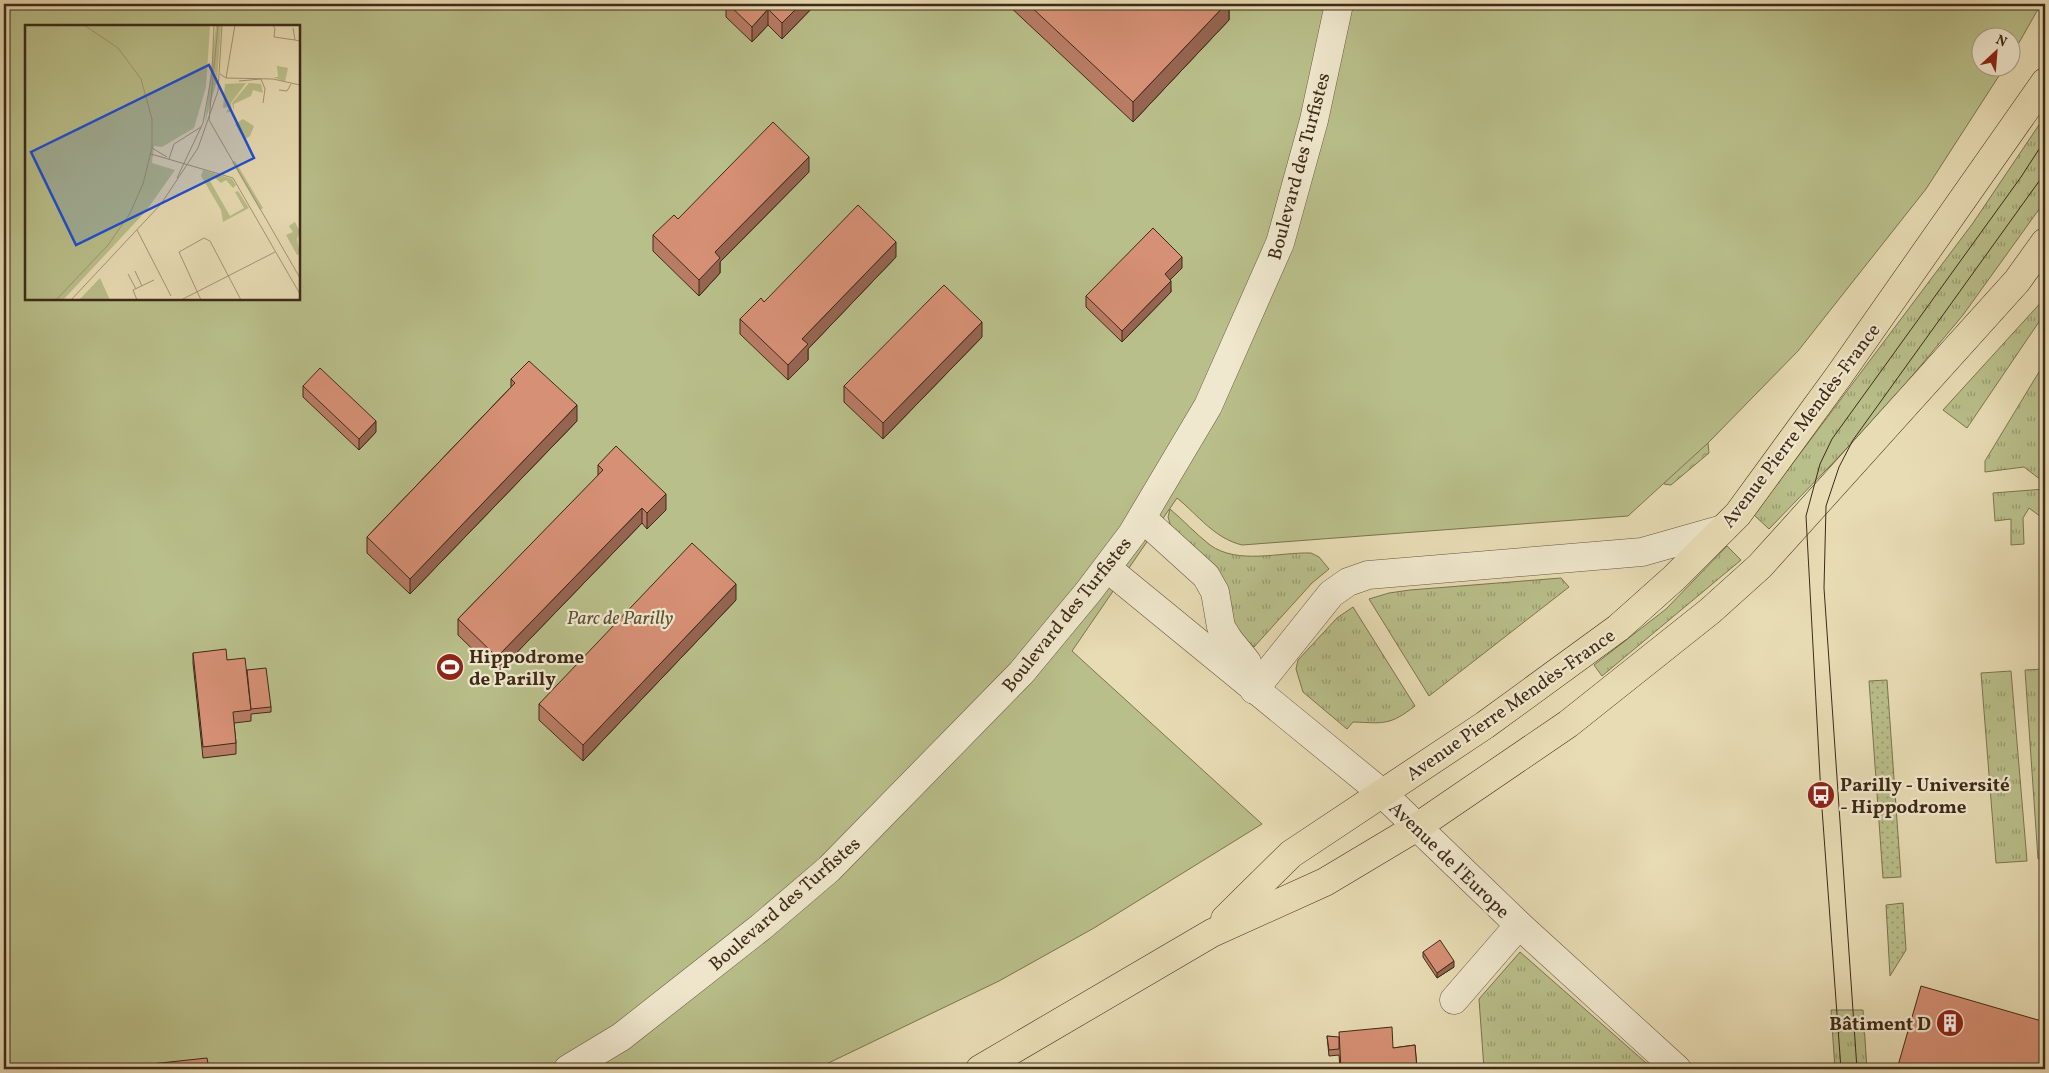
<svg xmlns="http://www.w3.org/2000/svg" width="2049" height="1073" viewBox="0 0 2049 1073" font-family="Vollkorn,serif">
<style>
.grass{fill:url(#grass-tufts);stroke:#7c7451}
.forest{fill:url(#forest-crowns);stroke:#7c7451}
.park{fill:#b9bf8a;stroke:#7c7451;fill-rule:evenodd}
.garden{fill:url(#garden-dots);stroke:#7c7451}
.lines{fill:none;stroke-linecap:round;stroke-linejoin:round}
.minor-casing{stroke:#68563f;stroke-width:29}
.major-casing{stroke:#3e2a18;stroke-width:29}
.minor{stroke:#f0e8ce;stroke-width:28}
.major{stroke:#e8dcb4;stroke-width:28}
.tram{stroke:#3e2a18;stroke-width:1}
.wall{fill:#b87c65;stroke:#3e2a18}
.shaded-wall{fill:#966552;stroke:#3e2a18}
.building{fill:#d69075;stroke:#3e2a18}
.labels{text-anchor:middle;stroke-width:4.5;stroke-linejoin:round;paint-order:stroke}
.street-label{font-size:19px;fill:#3e2a18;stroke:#f0e8ce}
.park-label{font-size:19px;font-style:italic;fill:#5d4f34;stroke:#f0e8ce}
.poi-label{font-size:19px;font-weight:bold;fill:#3e2a18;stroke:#f0e8ce;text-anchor:start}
.inset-road{fill:none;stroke:#a49576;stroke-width:1}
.view{fill:#1d4ed8;fill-opacity:0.15;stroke:#1d4ed8;stroke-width:2.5}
.inset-edge{fill:none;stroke:#3e2a18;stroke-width:2.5}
</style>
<defs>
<pattern id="grass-tufts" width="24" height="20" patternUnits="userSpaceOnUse" patternTransform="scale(1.25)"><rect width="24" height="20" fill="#b9bf8a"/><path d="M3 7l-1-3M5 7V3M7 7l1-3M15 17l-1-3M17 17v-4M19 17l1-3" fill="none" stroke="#989b70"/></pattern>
<pattern id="forest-crowns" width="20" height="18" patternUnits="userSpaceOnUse" patternTransform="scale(1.25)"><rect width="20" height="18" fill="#b9bf8a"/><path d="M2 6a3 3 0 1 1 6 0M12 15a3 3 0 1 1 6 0" fill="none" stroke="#989b70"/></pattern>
<pattern id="garden-dots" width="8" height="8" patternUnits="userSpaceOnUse" patternTransform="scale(1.25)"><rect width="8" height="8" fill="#b9bf8a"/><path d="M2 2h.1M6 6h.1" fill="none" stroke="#989b70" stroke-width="1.8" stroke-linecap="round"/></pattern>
</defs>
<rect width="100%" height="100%" fill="#e8dcb4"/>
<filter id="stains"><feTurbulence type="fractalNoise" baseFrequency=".004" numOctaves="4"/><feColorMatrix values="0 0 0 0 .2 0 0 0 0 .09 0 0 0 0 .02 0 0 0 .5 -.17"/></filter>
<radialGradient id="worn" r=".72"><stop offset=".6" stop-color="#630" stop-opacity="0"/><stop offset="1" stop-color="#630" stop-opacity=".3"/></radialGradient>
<!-- grass -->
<g class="grass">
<polygon points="2045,116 2045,201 1963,315 1882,412 1769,529 1754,515 1973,223"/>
<polygon points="2045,298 2045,313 1967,428 1943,410"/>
<polygon points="2045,362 2045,483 2024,467 1985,472 1985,461"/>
<polygon points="2045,489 2045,520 2029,508 2023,518 2024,544 2011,545 2011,519 1995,521 1993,493"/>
<path d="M1170 509C1183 520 1196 534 1210 545 1238 565 1279 552 1311 553L1319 557 1329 569 1312 583 1254 647 1238 633 1171 527 1168 517Z"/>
<polygon points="1727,546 1741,560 1602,676 1594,665 1666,609"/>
<polygon points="1561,578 1569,587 1429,696 1369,599 1389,593 1410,590"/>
<path d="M1353 607 1415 706C1389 726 1384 723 1353 722L1347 729 1303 692 1296 669 1298 660 1337 618Z"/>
<polygon points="2045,669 2045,858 2038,859 2025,670"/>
<polygon points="2011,671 2027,861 1996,863 1981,673"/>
<polygon points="1520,952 1653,1069 1484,1069 1479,999"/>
<polygon points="1831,1010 1863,1010 1867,1069 1835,1069"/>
</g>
<!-- forest -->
<polygon class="forest" points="1708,443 1709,453 1671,485 1664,484 1658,462"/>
<!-- park -->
<path class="park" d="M4 4H2041L2012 55V38H1982V68H2004L1926 189 1798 351 1708 443 1628 516 1242 545C1214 538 1199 516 1177 498L1072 651 1262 824 1094 928 999 981 816 1069H4ZM26 26H299V299H26Z"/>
<!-- garden -->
<g class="garden">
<polygon points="1887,680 1901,877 1883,878 1869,681"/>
<polygon points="1903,903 1906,950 1890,976 1886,905"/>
</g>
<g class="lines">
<defs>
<g id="minor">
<polyline points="1142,518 1206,576 1215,592 1221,627 1229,640 1247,662 1253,686"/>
<polyline points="1107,568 1382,793 1519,925 1677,1069"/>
<polyline points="1254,690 1331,594 1348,582 1368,575 1642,552 1723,529"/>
<polyline points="1454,1000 1519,925"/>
<polyline points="568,1069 621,1037 761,927 829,869 1021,673 1089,591 1132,534 1208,406 1280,243 1314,120 1339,4"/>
</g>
<g id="major">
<polyline points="1225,919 1291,854 1485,725 1618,628 1674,578 1738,514 1838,377 2045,82"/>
<polyline points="980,1069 1212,933 1325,882 1417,827 1568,724 1710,611 1760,566 2017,281 2045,242"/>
</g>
</defs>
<!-- minor casing -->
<use href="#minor" class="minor-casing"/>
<!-- major casing -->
<use href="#major" class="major-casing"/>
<!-- minor -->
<use href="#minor" class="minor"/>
<!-- major -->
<use href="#major" class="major"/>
<!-- tram -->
<g class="tram">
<polyline points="1841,1069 1821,795 1806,516 1820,464 1832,439 2021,177 2045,140"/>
<polyline points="1857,1069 1824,588 1826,506 1839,467 1853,440 2045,173"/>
</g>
</g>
<!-- wall -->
<g class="wall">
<polygon points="726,4 816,4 782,39 768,25 752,42 726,17"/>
<polygon points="1007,4 1229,4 1229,20 1133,122"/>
<polygon points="809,172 720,262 720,273 699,296 653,251 653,235 678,219"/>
<polygon points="896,257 808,349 808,360 788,380 740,334 740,319 764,302"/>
<polygon points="1182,268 1170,280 1171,292 1122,342 1086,307 1086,296"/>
<polygon points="982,337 883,439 844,402 844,386"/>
<polygon points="511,379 577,421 410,594 367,553 367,537 511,387"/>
<polygon points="303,386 376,432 359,450 303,397"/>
<polygon points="598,465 666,510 647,529 642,523 497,673 458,635 458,619 598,476"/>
<polygon points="736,600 583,761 539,720 539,704"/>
<polygon points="193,653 227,660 247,670 271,707 271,712 251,714 251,721 234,723 236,743 236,754 203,758 193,663"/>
<polygon points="1423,952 1454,967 1437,978 1423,957"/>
<polygon points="1327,1036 1393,1048 1415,1045 1417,1069 1340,1069 1339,1055 1329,1056"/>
</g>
<!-- shaded-wall -->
<g class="shaded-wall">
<polygon points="801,4 816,4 782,39 782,23"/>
<polygon points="1226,4 1229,4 1229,20 1133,122 1133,102"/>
<polygon points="768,9 768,25 752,42 752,27"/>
<polygon points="809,157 809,172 720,262 720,273 699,296 699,280 715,252"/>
<polygon points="896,242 896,257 808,349 808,360 788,380 788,365 802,339"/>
<polygon points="1182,257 1182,268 1165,285 1165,274"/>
<polygon points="1171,281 1171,292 1122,342 1122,331"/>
<polygon points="982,322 982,337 883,439 883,423"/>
<polygon points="577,405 577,421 410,594 410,579"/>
<polygon points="376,421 376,432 359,450 359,439"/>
<polygon points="666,494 666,510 647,529 647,513"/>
<polygon points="642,508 642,523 497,673 497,657"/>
<polygon points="736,584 736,600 583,761 583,745"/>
<polygon points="1454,961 1454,967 1437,978 1437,973"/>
</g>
<!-- building -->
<g class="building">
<polygon points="728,4 801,4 782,23 768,9 752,27"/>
<polygon points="1028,4 1226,4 1133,102"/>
<polygon points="773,122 809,157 715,252 720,258 699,280 653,235 674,215 678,219"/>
<polygon points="858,205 896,242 802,339 808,344 788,365 740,319 761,298 764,302"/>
<polygon points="1153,228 1182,257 1165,274 1171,281 1122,331 1086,296"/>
<polygon points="944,285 982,322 883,423 844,386"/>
<polygon points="529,361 577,405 410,579 367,537 515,383 511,379"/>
<polygon points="320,368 376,421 359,439 303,386"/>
<polygon points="616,446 666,494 647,513 642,508 497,657 458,619 603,470 598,465"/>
<polygon points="692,543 736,584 583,745 539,704"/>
<polygon points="226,649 227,660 245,658 251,710 233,712 236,743 203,747 193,653"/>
<polygon points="266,668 271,707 251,709 247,670"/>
<polygon points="1440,940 1454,961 1437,973 1423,952"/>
<polygon points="1921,986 2045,1022 2045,1069 1897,1069"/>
<polygon points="1392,1027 1393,1048 1415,1045 1417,1069 1341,1069 1339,1032"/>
<polygon points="1327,1036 1339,1037 1339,1049 1329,1050"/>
<polygon points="207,1058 209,1069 104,1069"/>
</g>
<!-- icons -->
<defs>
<symbol id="stadium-disc" viewBox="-11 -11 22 22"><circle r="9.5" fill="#8f2418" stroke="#f0e8ce"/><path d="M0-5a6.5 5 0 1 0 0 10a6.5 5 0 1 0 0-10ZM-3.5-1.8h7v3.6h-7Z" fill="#fff"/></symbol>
<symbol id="bus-disc" viewBox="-11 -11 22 22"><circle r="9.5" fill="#8f2418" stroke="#f0e8ce"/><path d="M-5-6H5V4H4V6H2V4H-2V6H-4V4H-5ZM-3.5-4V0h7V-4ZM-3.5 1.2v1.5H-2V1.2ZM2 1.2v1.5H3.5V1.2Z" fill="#fff"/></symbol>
<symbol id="building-disc" viewBox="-11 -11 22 22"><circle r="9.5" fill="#8f2418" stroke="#f0e8ce"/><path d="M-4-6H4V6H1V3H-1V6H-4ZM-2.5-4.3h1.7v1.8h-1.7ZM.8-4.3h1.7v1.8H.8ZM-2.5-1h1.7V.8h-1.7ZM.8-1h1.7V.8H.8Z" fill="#fff"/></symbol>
</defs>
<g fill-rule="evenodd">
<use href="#stadium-disc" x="434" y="651" width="32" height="32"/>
<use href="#bus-disc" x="1805" y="779" width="32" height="32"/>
<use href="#building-disc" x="1934" y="1007" width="32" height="32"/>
</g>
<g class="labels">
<!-- street labels -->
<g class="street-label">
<text transform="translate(1298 166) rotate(-75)" y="7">Boulevard des Turfistes</text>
<text transform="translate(1800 425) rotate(-53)" y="7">Avenue Pierre Mendès-France</text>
<text transform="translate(1066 614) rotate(-51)" y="7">Boulevard des Turfistes</text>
<text transform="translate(1510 704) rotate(-35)" y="7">Avenue Pierre Mendès-France</text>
<text transform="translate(1450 859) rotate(44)" y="7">Avenue de l'Europe</text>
<text transform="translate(784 903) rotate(-41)" y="7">Boulevard des Turfistes</text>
</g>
<!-- park labels -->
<g class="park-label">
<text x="620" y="624">Parc de Parilly</text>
</g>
<!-- poi labels -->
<g class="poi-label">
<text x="469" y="663">Hippodrome<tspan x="469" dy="22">de Parilly</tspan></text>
<text x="1840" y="791">Parilly - Université<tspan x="1840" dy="22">- Hippodrome</tspan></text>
<text x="1931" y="1030" text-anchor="end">Bâtiment D</text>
</g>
</g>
<!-- overview -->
<g transform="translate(25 25)">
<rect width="275" height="275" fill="#e8dcb4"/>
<path d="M191 0H196L192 56 180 97ZM248 40 263 43 260 57 248 52H253L252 41ZM221 58 206 78 207 86 201 88 204 82 198 83 200 59ZM224 58 236 59 238 68 228 65 226 71 209 79V86L207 78ZM218 94 229 101 225 111 219 115 210 99ZM210 136 238 183 235 185 207 137ZM178 145 207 154 211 160 208 163 201 155 196 158 189 152 185 156 205 191 219 183 210 167 213 166 224 183 198 197 196 185 176 151ZM270 197 275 207 272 214 275 229 272 230 261 210 268 207 264 201ZM75 253 85 275H54Z" fill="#b9bf8a"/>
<path d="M0 0H185L181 62 169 103 137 122 129 121 127 138 150 145 121 186 38 275H0Z" fill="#b9bf8a"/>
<path class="inset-road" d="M193 0 184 95 275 253M247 0 250 3 249 12 270 15M268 3 270 15 275 16M195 49 201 53 248 54 275 60M201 53 210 0M236 54 240 64 238 78M214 56 236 54M254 65 262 66 266 59M127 123 142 132M126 129 208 153 275 269M144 134 149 119 176 102M152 153 178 98 187 48 189 0M112 205 146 271M110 246 117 261M103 249 111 264M31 275 83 220 104 190 118 159 127 122V94L116 54 93 23 59 0M46 275 136 179 173 123 193 66 197 0M112 275 108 265 129 255M156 275 250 227M176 275 154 227 179 213 185 216 216 275"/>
<path class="view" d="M184 40 229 133 51 220 6 127Z"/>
<rect width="275" height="275" class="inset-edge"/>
</g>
<!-- margin -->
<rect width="2049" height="1073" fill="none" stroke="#e8dcb4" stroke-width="20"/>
<rect x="5" y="5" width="2039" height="1063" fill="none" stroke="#3e2a18" stroke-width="2.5"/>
<rect x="10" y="10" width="2029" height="1053" fill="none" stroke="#3e2a18"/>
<!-- north arrow -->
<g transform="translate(1996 52) rotate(26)"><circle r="24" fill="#f0e8ce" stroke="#a99c85"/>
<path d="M0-4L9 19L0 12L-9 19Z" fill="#8f2418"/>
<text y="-8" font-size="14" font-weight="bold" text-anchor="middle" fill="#3e2a18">N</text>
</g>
<rect width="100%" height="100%" filter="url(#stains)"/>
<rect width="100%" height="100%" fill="url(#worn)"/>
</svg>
